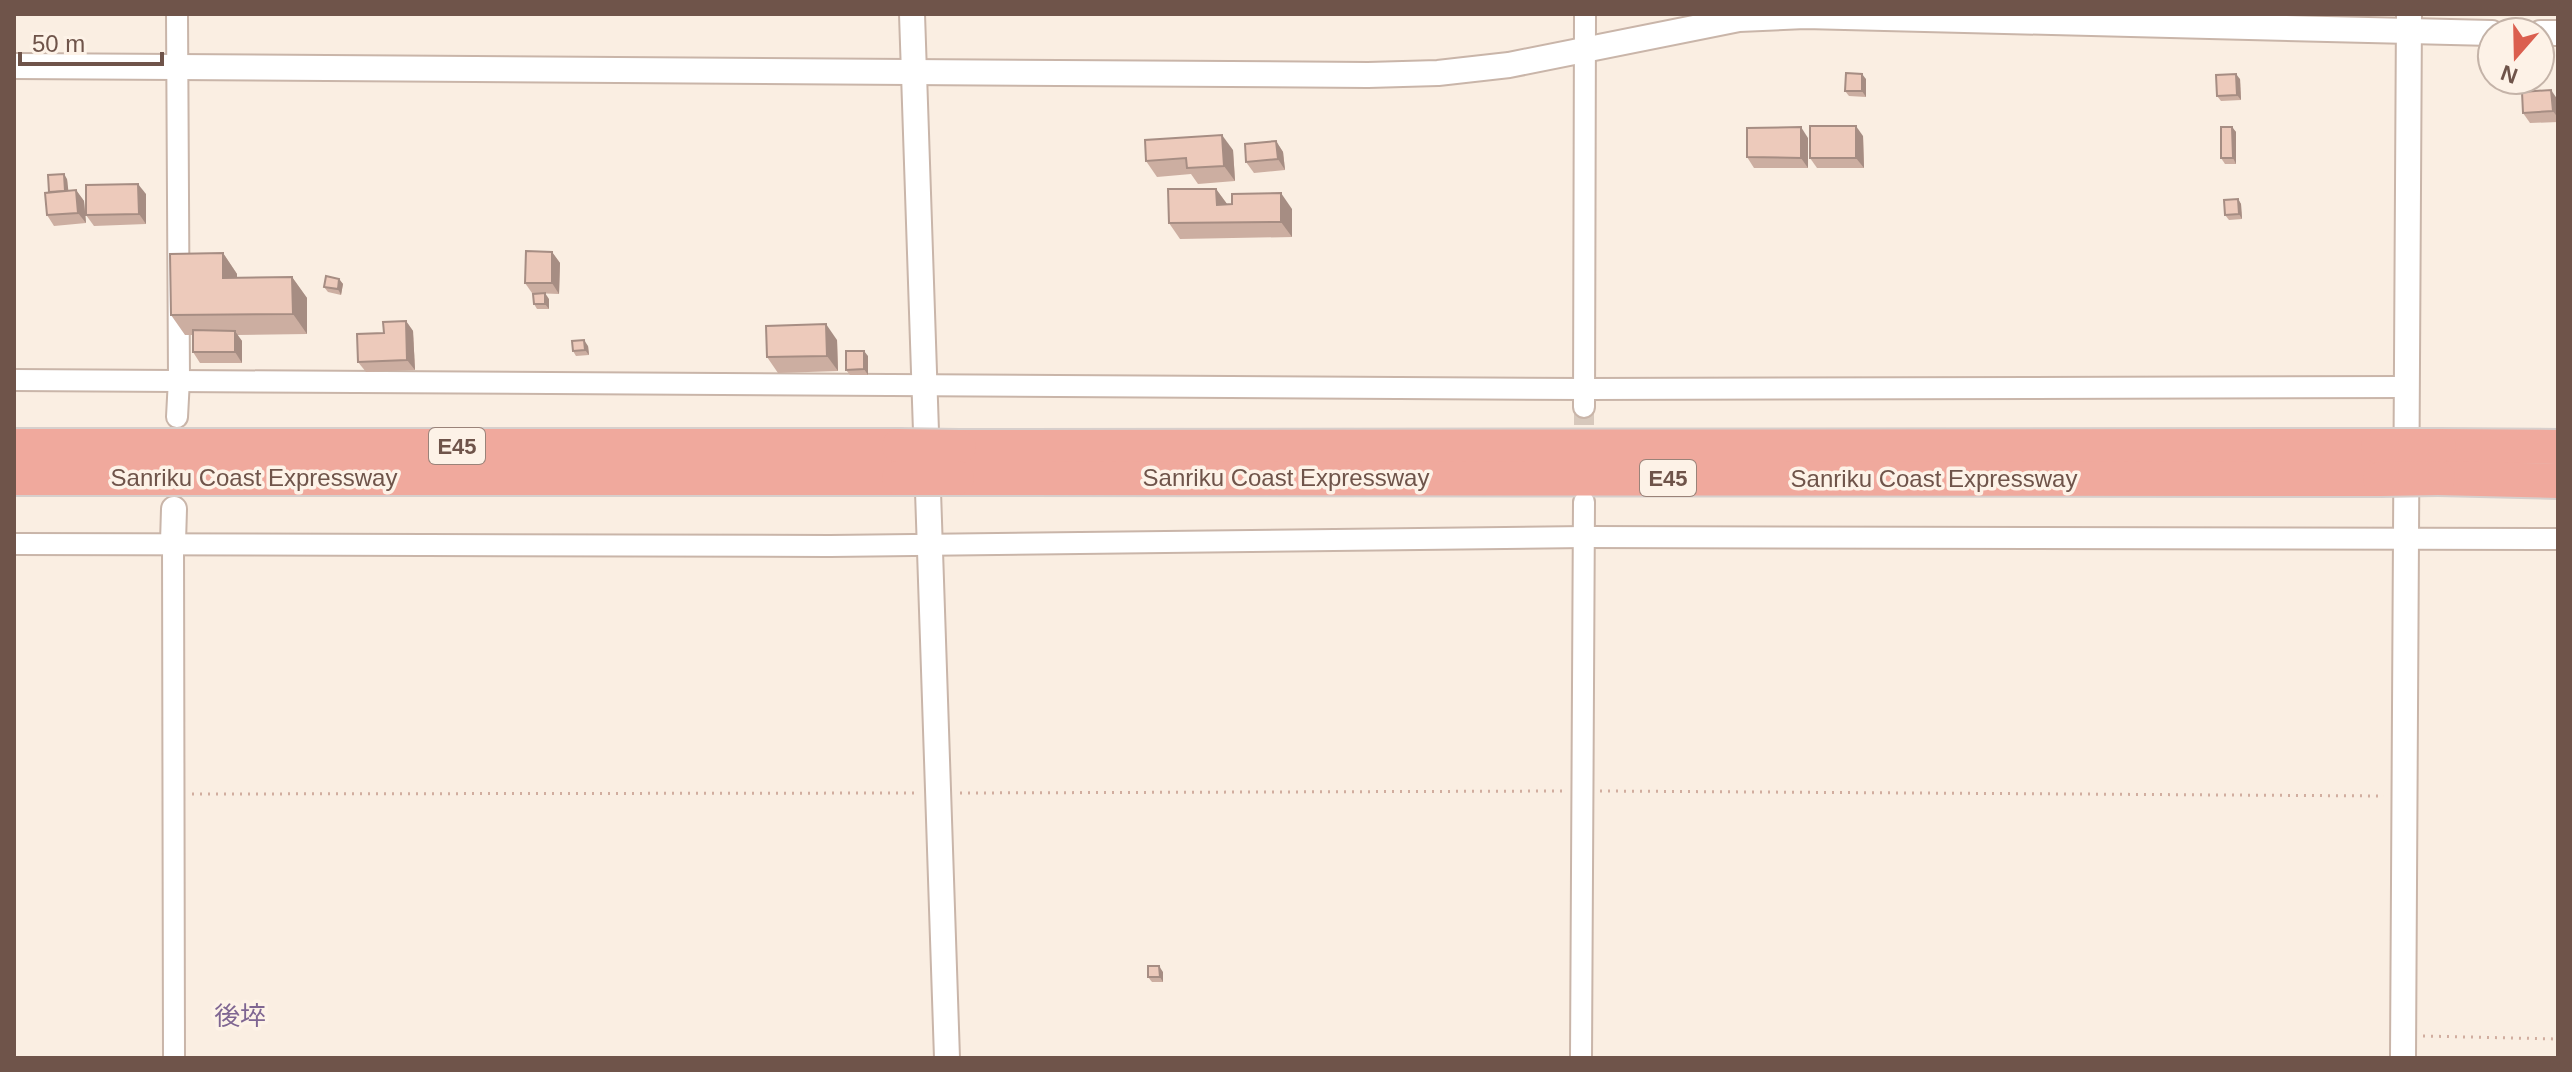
<svg xmlns="http://www.w3.org/2000/svg" width="2572" height="1072" viewBox="0 0 2572 1072" font-family="Helvetica,'Noto Sans JP',sans-serif">
<style>
.lines{fill:none;stroke-linecap:round;stroke-linejoin:round}
.minor-tunnel{stroke:#d7c8bc;stroke-width:20;stroke-dasharray:20 10;stroke-linecap:butt}
.minor-casing{stroke:#c9b5a9;stroke-width:24}
.tertiary-casing{stroke:#c9b5a9;stroke-width:28}
.motorway-casing{stroke:#d7cfcc;stroke-width:38}
.path{stroke:#d1ad9f;stroke-width:3;stroke-dasharray:2 6;stroke-linecap:butt}
.minor{stroke:#fff;stroke-width:20}
.tertiary{stroke:#fff;stroke-width:24}
.motorway{stroke:#f0a99d;stroke-width:34}
.motorway-bridge-casing{stroke:#d7cfcc;stroke-width:38;stroke-linecap:butt}
.motorway-bridge{stroke:#f0a99d;stroke-width:34}
.wall{fill:#ccaea1}
.shaded-wall{fill:#a68d83}
.building{fill:#edcabb;stroke:#a68d83;stroke-width:2}
.labels{text-anchor:middle;stroke-width:7;stroke-linejoin:round;paint-order:stroke}
.shield{fill:#fdf2e7;stroke:#9a8379;stroke-width:2}
.shield-label{font-size:22px;font-weight:bold;fill:#6f544a}
.street-label{font-size:24px;fill:#6f544a;stroke:#fdf2e7}
.neighbourhood-label{font-size:26px;fill:#7f6692;stroke:#fdf2e7}
</style>
<rect width="100%" height="100%" fill="#faeee2"/>
<g class="lines">
<!-- minor-tunnel -->
<polyline class="minor-tunnel" points="1584,455 1584,407"/>
<defs>
<g id="minor">
<polyline points="14,380 1585,389 2407,387"/>
<polyline points="1584,407 1585,14"/>
<polyline points="177,417 179,379 177,14"/>
<polyline points="173,542 174,1058"/>
<polyline points="14,544 830,546 1585,537 2558,539"/>
<polyline points="1581,1058 1584,502"/>
</g>
<g id="tertiary">
<polyline points="912,14 947,1058"/>
<polyline points="2540,33 2558,33"/>
<polyline points="14,66 1368,75 1438,73 1509,65 1739,19 1805,16 2492,33"/>
<polyline points="173,542 174,509"/>
<polyline points="2403,1058 2409,14"/>
</g>
<g id="motorway">
<polyline points="14,446 899,446"/>
<polyline points="2439,446 2558,447"/>
<polyline points="959,447 2378,446"/>
<polyline points="14,478 899,478"/>
<polyline points="957,478 2380,479"/>
<polyline points="2438,478 2558,481"/>
</g>
</defs>
<!-- minor casing -->
<use href="#minor" class="minor-casing"/>
<!-- tertiary casing -->
<use href="#tertiary" class="tertiary-casing"/>
<!-- motorway casing -->
<use href="#motorway" class="motorway-casing"/>
<!-- path -->
<g class="path">
<polyline points="1600,791 2384,796"/>
<polyline points="960,793 1564,791"/>
<polyline points="192,794 916,793"/>
<polyline points="2423,1036 2558,1039"/>
</g>
<!-- minor -->
<use href="#minor" class="minor"/>
<!-- tertiary -->
<use href="#tertiary" class="tertiary"/>
<!-- motorway -->
<use href="#motorway" class="motorway"/>
<defs>
<g id="motorway-bridge">
<polyline points="899,446 959,447"/>
<polyline points="2378,446 2439,446"/>
<polyline points="899,478 957,478"/>
<polyline points="2380,479 2438,478"/>
</g>
</defs>
<!-- motorway-bridge casing -->
<use href="#motorway-bridge" class="motorway-bridge-casing"/>
<!-- motorway-bridge -->
<use href="#motorway-bridge" class="motorway-bridge"/>
</g>
<!-- wall -->
<g class="wall">
<polygon points="1866,79 1866,97 1849,96 1845,91"/>
<polygon points="2240,79 2241,100 2221,101 2217,96"/>
<polygon points="2558,100 2558,122 2530,123 2523,113"/>
<polygon points="2232,127 2236,132 2236,164 2225,164 2221,158"/>
<polygon points="1863,136 1864,168 1817,168 1810,158"/>
<polygon points="1808,138 1808,168 1754,168 1747,157"/>
<polygon points="1276,141 1283,152 1285,170 1254,173 1246,162"/>
<polygon points="1233,150 1235,181 1198,184 1191,174 1157,177 1146,161"/>
<polygon points="67,179 68,191 76,190 84,201 86,223 54,226 47,215 50,193"/>
<polygon points="1216,189 1227,204 1292,209 1292,237 1180,239 1169,223"/>
<polygon points="146,194 146,224 94,226 86,215"/>
<polygon points="2238,199 2241,204 2242,219 2229,220 2225,215"/>
<polygon points="552,252 560,263 559,294 532,293 525,283"/>
<polygon points="223,253 237,274 237,278 292,277 307,298 307,334 237,335 242,341 242,363 200,363 193,352 193,335 185,335 171,315"/>
<polygon points="339,279 343,284 341,295 328,292 324,287"/>
<polygon points="549,299 549,309 537,309 534,304"/>
<polygon points="406,321 413,331 415,370 366,372 358,362 384,333"/>
<polygon points="837,340 838,371 778,373 767,357"/>
<polygon points="588,346 589,355 576,356 573,351"/>
<polygon points="868,356 868,375 850,375 846,370"/>
<polygon points="1163,972 1163,982 1152,982 1148,977"/>
</g>
<!-- shaded-wall -->
<g class="shaded-wall">
<polygon points="1862,74 1866,79 1866,97 1862,91"/>
<polygon points="2236,74 2240,79 2241,100 2237,95"/>
<polygon points="2551,90 2558,100 2558,118 2553,111"/>
<polygon points="1856,126 1863,136 1864,168 1856,158"/>
<polygon points="1801,127 1808,138 1808,168 1801,158"/>
<polygon points="2232,127 2236,132 2236,164 2233,158"/>
<polygon points="1222,135 1233,150 1235,181 1224,166"/>
<polygon points="1276,141 1283,152 1285,170 1278,159"/>
<polygon points="64,174 67,179 69,196 65,191"/>
<polygon points="138,184 146,194 146,224 139,214"/>
<polygon points="1216,189 1227,204 1217,205"/>
<polygon points="76,190 84,201 86,223 78,213"/>
<polygon points="1281,193 1292,209 1292,237 1281,222"/>
<polygon points="2238,199 2241,204 2242,219 2239,214"/>
<polygon points="552,252 560,263 559,294 552,283"/>
<polygon points="223,253 237,274 237,298 223,278"/>
<polygon points="292,277 307,298 307,334 293,314"/>
<polygon points="339,279 343,284 341,295 338,289"/>
<polygon points="545,293 549,299 549,309 545,304"/>
<polygon points="406,321 413,331 415,370 407,360"/>
<polygon points="826,324 837,340 838,371 827,356"/>
<polygon points="235,331 242,341 242,363 235,352"/>
<polygon points="584,340 588,346 589,355 585,350"/>
<polygon points="864,351 868,356 868,375 864,369"/>
<polygon points="1159,966 1163,972 1163,982 1160,977"/>
</g>
<!-- building -->
<g class="building">
<polygon points="1846,73 1862,74 1862,91 1845,91"/>
<polygon points="2236,74 2237,95 2217,96 2216,75"/>
<polygon points="2551,90 2553,111 2523,113 2522,92"/>
<rect x="1810" y="126" width="46" height="32"/>
<polygon points="1801,127 1801,158 1747,157 1747,128"/>
<polygon points="2221,127 2232,127 2233,158 2221,158"/>
<polygon points="1222,135 1224,166 1187,168 1186,158 1146,161 1145,140"/>
<polygon points="1276,141 1278,159 1246,162 1245,144"/>
<polygon points="64,174 65,191 49,192 48,175"/>
<polygon points="138,184 139,214 86,215 86,185"/>
<polygon points="1168,189 1216,189 1217,205 1232,204 1232,194 1281,193 1281,222 1169,223"/>
<polygon points="76,190 78,213 47,215 45,193"/>
<polygon points="2238,199 2239,214 2225,215 2224,200"/>
<polygon points="526,251 552,252 552,283 525,283"/>
<polygon points="223,253 223,278 292,277 293,314 171,315 170,254"/>
<polygon points="326,276 339,279 338,289 324,287"/>
<polygon points="545,293 545,304 534,304 533,294"/>
<polygon points="406,321 407,360 358,362 357,334 384,333 383,322"/>
<polygon points="826,324 827,356 767,357 766,326"/>
<polygon points="193,330 235,331 235,352 193,352"/>
<polygon points="584,340 585,350 573,351 572,341"/>
<polygon points="846,351 864,351 864,369 846,370"/>
<polygon points="1148,966 1159,966 1160,977 1148,977"/>
</g>
<g class="labels">
<!-- shield labels -->
<g class="shield">
<rect x="429" y="428" width="56" height="36" rx="6"/>
<rect x="1640" y="460" width="56" height="36" rx="6"/>
</g>
<g class="shield-label">
<text x="457" y="454">E45</text>
<text x="1668" y="486">E45</text>
</g>
<!-- street labels -->
<g class="street-label">
<text x="254" y="486">Sanriku Coast Expressway</text>
<text x="1286" y="486">Sanriku Coast Expressway</text>
<text x="1934" y="487">Sanriku Coast Expressway</text>
</g>
<!-- neighbourhood labels -->
<g class="neighbourhood-label">
<text x="240" y="1025">後埣</text>
</g>
</g>
<!-- border -->
<rect width="2572" height="1072" fill="none" stroke="#6f544a" stroke-width="32"/>
<!-- north arrow -->
<g transform="translate(2516 56) rotate(200)"><circle r="38" fill="#fdf2e7" stroke="#c4b3a8" stroke-width="2"/>
<path d="M0-6L14 30L0 20L-14 30Z" fill="#db5f4f"/>
<text y="-12" font-size="22" font-weight="bold" text-anchor="middle" fill="#6f544a">N</text>
</g>
<!-- scale -->
<path d="M20 52v12h142v-12" fill="none" stroke="#6f544a" stroke-width="4"/>
<text x="32" y="52" font-size="24" fill="#6f544a" stroke="#fdf2e7" stroke-width="6" paint-order="stroke">50 m</text>
</svg>
